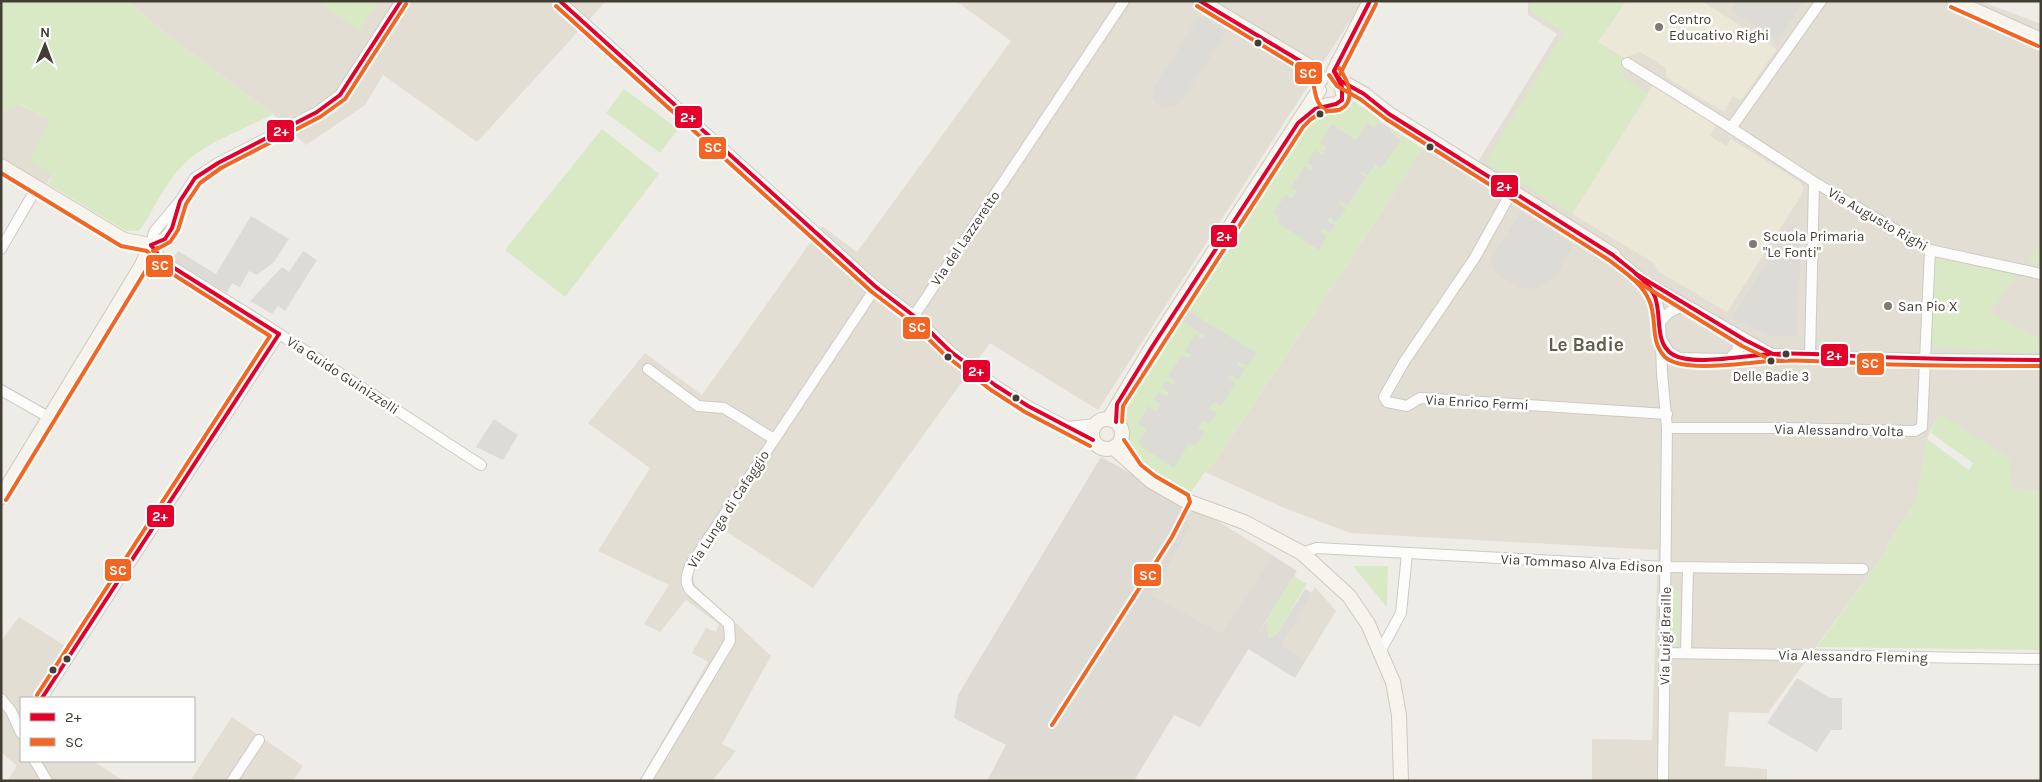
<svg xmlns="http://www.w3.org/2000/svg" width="2042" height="782" viewBox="0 0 2042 782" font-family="Karla,sans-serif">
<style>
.residential{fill:#e2ded3}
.industrial{fill:#dedbd4}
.education{fill:#ece8d8}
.green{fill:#d9e9c6}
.parking{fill:#dddbd6}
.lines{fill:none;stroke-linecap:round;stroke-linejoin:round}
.street-casing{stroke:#cccac4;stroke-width:12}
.secondary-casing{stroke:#cdcabd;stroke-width:16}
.street{stroke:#fcfcfb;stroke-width:10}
.secondary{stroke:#f6f4ed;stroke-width:14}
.bus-1-casing{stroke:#fff;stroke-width:8}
.bus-2-casing{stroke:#fff;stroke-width:8}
.bus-1{stroke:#e4002b;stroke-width:4}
.bus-2{stroke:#f26522;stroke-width:4}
.poi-dot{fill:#7f7b72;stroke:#fff;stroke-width:2}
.bus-dot{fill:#433e33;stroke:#fff;stroke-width:2}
.labels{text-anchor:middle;stroke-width:5;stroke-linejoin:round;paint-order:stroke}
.bus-label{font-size:13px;fill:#433e33;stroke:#fff}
.poi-label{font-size:14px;fill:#433e33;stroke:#fff;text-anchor:start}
.street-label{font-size:14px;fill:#433e33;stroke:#fff}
.district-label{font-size:19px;font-weight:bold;fill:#655d4b;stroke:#fff}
.line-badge{stroke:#fff;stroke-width:2}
.badge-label{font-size:14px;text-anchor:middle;font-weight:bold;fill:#fff}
</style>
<rect width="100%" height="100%" fill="#eeece6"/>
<!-- residential -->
<g class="residential">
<polygon points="123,1 606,1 477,142 383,75 365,105 306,145 273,114 164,32 134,6"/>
<polygon points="956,1 1363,1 1098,410 990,343 813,588 718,526 693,572 695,585 771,656 722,744 736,751 712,781 639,781 708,662 692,653 706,628 716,632 719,624 686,600 660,632 644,624 669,585 598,551 650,468 588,423 645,353 702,395 822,226 857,252 1011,41"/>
<polygon points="1528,1 1980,1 2041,24 2041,491 2012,489 1941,415 1934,422 1927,439 1917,499 1886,547 1884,554 1768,713 1729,712 1725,766 1767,769 1767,781 1592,781 1592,739 1652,740 1658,550 1350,533 1282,507 1205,472 1213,464 1350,261 1422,148 1471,173 1557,34 1528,15"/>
<polygon points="17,103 50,120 53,175 37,196 1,177 1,110 14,109"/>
<polygon points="1194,506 1272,555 1221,635 1152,595 1191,526 1184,520"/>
<polygon points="1315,587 1336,611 1306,660 1282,645"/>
<polygon points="19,617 78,654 49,696 51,698 21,698 21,761 93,761 124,781 7,781 17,766 1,752 1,641"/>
<polygon points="232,717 303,766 293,781 190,781"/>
</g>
<!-- industrial -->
<polygon class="industrial" points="1101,457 1134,475 1147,485 1191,510 1185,520 1191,526 1152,595 1221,634 1272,555 1297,571 1200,727 1174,715 1134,781 987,781 1006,745 954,718 958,695"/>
<!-- education -->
<g class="education">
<polygon points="1626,1 1702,1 1777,49 1741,100 1733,96 1724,112 1666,77 1666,68 1640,52 1629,56 1625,59 1598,42"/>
<polygon points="1653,85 1716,124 1710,136 1726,146 1731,139 1801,183 1803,188 1802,194 1727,312 1658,271 1654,263 1572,214"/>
</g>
<!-- green -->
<g class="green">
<path d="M1 1H123L134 6 164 32 273 114C247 128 202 144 183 165 166 182 155 206 143 226L138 231H126L48 184 53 175 29 161 50 120 18 103 14 109 1 110Z"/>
<polygon points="317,1 379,1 359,31"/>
<polygon points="1531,1 1626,1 1598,42 1625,59 1623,64 1623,78 1648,94 1572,214 1486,162 1564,32 1530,12"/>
<polygon points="624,89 678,129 660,153 606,113"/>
<path d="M1353 101 1375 115 1382 123 1356 140 1335 126 1320 143 1326 147 1321 154 1307 162 1313 167 1311 170 1305 166 1297 191 1292 198 1287 194 1273 213 1280 218 1277 222 1321 232 1323 229 1330 233 1335 226 1328 221 1346 209 1339 204 1341 201 1348 205 1366 178 1360 174 1376 165 1401 140 1391 132 1392 129 1422 148 1350 261 1213 464 1205 472 1189 495C1168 484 1133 470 1126 444 1124 436 1124 426 1122 417H1125V411L1122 409 1175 320 1184 322 1204 336 1202 339 1195 335 1189 358 1182 354 1168 378 1175 382 1165 396 1158 392 1153 400 1160 404 1156 411 1138 424 1146 429 1141 438 1189 442 1196 446 1204 432 1198 428 1203 420 1210 424 1217 413 1210 408 1214 402 1221 406 1235 384 1228 379 1231 375 1238 379 1244 370 1237 365 1240 362 1184 308 1308 121 1315 116Z"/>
<polygon points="602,129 659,174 565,297 505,250"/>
<polygon points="2041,240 2041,265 2028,262"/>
<polygon points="1933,258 2017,275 1990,312 2041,340 2041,353 1930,348"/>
<polygon points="1941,414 2009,458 2012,489 2041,491 2041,650 1817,647 1884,554 1886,547 1917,499 1927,439 1969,470 1973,463 1931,433 1934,422"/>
<polygon points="1353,566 1388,566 1387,604 1386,606"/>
<polygon points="1294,576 1307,584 1277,634 1270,638 1268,636 1267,620"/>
<rect x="1670" y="590" width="9" height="56"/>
</g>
<!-- parking -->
<g class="parking">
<polygon points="1737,1 1804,1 1778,40 1731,11"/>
<polygon points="1200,16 1227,31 1178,105 1165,108 1160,106 1155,103 1152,98 1154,86"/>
<polygon points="1367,123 1374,128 1377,124 1382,123 1392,129 1391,132 1401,140 1381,168 1375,165 1368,175 1362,172 1361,174 1366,178 1348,205 1341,201 1339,204 1346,209 1337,222 1330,218 1328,221 1335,226 1330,233 1323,229 1321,232 1327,237 1319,250 1277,222 1279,218 1273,213 1286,194 1292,198 1297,191 1291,187 1305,166 1311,170 1313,167 1307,163 1315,150 1322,154 1326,147 1320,143 1332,124 1356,140"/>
<polygon points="1521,211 1574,245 1556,276 1546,284 1535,289 1520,288 1497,275 1490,261"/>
<polygon points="251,216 289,239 274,262 257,275 249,271 240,287 232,283 227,293 171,262 178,251 216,274"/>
<polygon points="1789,226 1801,236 1797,337 1771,336 1732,318"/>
<polygon points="303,251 317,260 285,311 278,306 272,314 250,301 282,267 289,272"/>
<polygon points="1184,308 1256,353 1247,366 1239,362 1238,365 1245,369 1238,380 1231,375 1228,378 1236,383 1221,406 1214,402 1210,408 1217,413 1210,424 1203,420 1198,428 1205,432 1196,446 1189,443 1174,468 1141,446 1139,441 1146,429 1138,424 1148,406 1156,411 1160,404 1153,400 1158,392 1166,396 1168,392 1161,387 1166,381 1173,385 1175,382 1168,377 1182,354 1188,358 1191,355 1185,351 1195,334 1202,339 1204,336 1184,322 1175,320"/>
<polygon points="494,419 518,435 503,460 476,447"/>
<polygon points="1305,589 1312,593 1282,645 1306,660 1295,678 1248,649 1267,620 1268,636 1270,638 1277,634"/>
<polygon points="1797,678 1830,698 1842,698 1842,730 1831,730 1817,752 1767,723"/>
</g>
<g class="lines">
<defs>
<g id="street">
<polyline points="560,1 876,287 914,316 950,351 995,385 1028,406 1093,440"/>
<polyline points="1821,1 1731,128 1814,182 1930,250 2041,274"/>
<polyline points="1627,63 1731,128"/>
<polyline points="1512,191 1474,259 1404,362 1384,397 1387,402 1407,406 1420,398 1667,414"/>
<polyline points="151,245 163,261 261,322 481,465"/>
<polyline points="151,245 154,232 180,201 195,178 218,163 317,112 340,95 401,1"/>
<path d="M151 245C173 236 172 227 179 206"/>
<polyline points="1,249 37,187"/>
<polyline points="1613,255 1642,279 1655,296 1659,311 1661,339 1669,352 1679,358 1729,359 1773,354 1924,359 2041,360"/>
<polyline points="1648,283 1772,354"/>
<polyline points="914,316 1124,1"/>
<path d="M1660 323C1668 311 1676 306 1690 308"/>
<polyline points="1661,340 1662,373 1667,428 1663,781"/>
<polyline points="1810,356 1814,182"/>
<polyline points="1729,359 1738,350 1736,334"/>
<polyline points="648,369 698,406 724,408 774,439"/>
<polyline points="1,390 50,418"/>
<polyline points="1068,427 1096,424"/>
<polyline points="1667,428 1785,428 1915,431 1922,427 1930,250"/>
<polyline points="1302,553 1317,548 1666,567 1863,569"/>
<polyline points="1381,650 1401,613 1407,554"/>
<polyline points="1665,653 2041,659"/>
<polyline points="1686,653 1688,568"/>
<polyline points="42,698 279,334"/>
<polyline points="1,699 11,711 21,733"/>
<polyline points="35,761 47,781"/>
<polyline points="232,781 259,740"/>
<path d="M646 781 730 641 729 624 690 590C684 582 687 574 690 566L876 287"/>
</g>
<g id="secondary">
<polyline points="1200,1 1312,68 1321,79"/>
<polyline points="1954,1 2041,40"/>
<polyline points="1334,71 1370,1"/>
<polyline points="1341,81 1364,94 1389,114 1613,255"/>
<polyline points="1304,115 1328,105 1338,104 1344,97 1339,78"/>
<polyline points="1,166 124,240 151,245 141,267 1,497"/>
<polyline points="1109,419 1152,347 1319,90"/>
<circle cx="1107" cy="434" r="15"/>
<polyline points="1114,448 1151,481 1184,500 1244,522 1302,553 1349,596 1368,624 1393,682 1399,715 1401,781"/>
</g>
</defs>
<!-- street casing -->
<use href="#street" class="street-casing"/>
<!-- secondary casing -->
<use href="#secondary" class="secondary-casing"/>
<!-- street -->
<use href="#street" class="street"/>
<!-- secondary -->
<use href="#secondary" class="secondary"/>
<defs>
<g id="bus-1">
<polyline points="560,1 876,287 914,316 950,351 995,385 1028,406 1093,440"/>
<polyline points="1200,1 1312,68 1321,79"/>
<path d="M1334 71 1341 81 1364 94 1389 114 1613 255C1627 267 1648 280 1655 297 1662 315 1654 342 1672 354 1691 367 1748 355 1772 354 1806 352 1841 356 1874 357 1930 359 1985 360 2041 360"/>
<polyline points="1334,71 1370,1"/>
<polyline points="151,245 165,239 172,228 180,201 195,178 218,163 317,112 340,95 401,1"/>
<polyline points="151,245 163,261 279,334"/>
<polyline points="1636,274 1745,340 1773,354 1782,355"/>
<polyline points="1116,422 1117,404 1152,347 1298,123 1315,109 1336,104 1342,100 1342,87 1334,71"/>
<polyline points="42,698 279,334"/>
</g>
<g id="bus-2">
<polyline points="556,6 872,292 910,321 946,356 991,390 1025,412 1090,446"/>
<path d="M1197 6 1308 73C1318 85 1311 102 1327 111L1339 110"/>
<polyline points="1951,7 2038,46"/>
<polyline points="1340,74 1376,4"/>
<path d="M1329 75 1337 86 1360 99 1386 119 1609 260C1623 271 1642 283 1649 300 1658 318 1649 341 1665 357 1680 371 1730 365 1750 363 1792 358 1835 362 1878 364 1932 366 1987 366 2041 366"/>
<polyline points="1,173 121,246 147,251 160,266 270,336 37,695"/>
<polyline points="153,251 170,242 178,230 186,204 200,183 221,168 320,117 345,99 406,4"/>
<polyline points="1633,279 1742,346 1771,360 1781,361"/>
<path d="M1122 422 1123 406 1303 127C1310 119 1319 112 1329 111 1333 111 1337 111 1341 109 1357 100 1347 79 1339 68"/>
<polyline points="6,500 146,270 157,248"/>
<polyline points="1052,725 1172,537 1190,502 1188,495 1155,476 1141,465 1124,440"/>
</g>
</defs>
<!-- bus-1 casing -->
<use href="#bus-1" class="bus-1-casing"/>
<!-- bus-2 casing -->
<use href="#bus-2" class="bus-2-casing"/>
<!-- bus-1 -->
<use href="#bus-1" class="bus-1"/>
<!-- bus-2 -->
<use href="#bus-2" class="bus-2"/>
</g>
<!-- markers -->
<g class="poi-dot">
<circle cx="1659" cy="27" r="5"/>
<circle cx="1753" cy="244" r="5"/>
<circle cx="1888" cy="306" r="5"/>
</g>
<g class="bus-dot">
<circle cx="1258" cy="43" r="4.5"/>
<circle cx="1320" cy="114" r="4.5"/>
<circle cx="1430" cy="147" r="4.5"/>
<circle cx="1786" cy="354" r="4.5"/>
<circle cx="948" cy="357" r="4.5"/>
<circle cx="1771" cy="361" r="4.5"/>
<circle cx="1016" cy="398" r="4.5"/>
<circle cx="67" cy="659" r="4.5"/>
<circle cx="53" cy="670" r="4.5"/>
</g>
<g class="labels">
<!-- bus labels -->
<g class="bus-label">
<text x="1771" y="381">Delle Badie 3</text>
</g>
<!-- poi labels -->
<g class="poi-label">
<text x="1669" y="24">Centro<tspan x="1669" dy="16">Educativo Righi</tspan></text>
<text x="1763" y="241">Scuola Primaria<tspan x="1763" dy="16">"Le Fonti"</tspan></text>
<text x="1898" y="311">San Pio X</text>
</g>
<!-- street labels -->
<g class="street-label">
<text transform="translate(1878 219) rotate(30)" y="5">Via Augusto Righi</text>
<text transform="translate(965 238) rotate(-56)" y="5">Via del Lazzeretto</text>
<text transform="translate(343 375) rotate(33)" y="5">Via Guido Guinizzelli</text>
<text transform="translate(1477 402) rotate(3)" y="5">Via Enrico Fermi</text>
<text transform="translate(1839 430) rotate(1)" y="5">Via Alessandro Volta</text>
<text transform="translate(728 509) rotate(-57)" y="5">Via Lunga di Cafaggio</text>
<text transform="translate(1582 563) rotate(3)" y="5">Via Tommaso Alva Edison</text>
<text transform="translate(1665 636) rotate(-89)" y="5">Via Luigi Braille</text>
<text transform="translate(1853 656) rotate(1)" y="5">Via Alessandro Fleming</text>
</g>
<!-- district labels -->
<g class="district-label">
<text x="1586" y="351">Le Badie</text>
</g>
</g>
<g class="line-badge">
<rect x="1294" y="61" width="29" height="24" rx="5" fill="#f26522"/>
<rect x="674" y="105" width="29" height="24" rx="5" fill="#e4002b"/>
<rect x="266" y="119" width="29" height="24" rx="5" fill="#e4002b"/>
<rect x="698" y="136" width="29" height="24" rx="5" fill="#f26522"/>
<rect x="1490" y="174" width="29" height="24" rx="5" fill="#e4002b"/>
<rect x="1210" y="224" width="28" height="24" rx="5" fill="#e4002b"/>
<rect x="145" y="254" width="29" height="24" rx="5" fill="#f26522"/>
<rect x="902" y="316" width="29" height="24" rx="5" fill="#f26522"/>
<rect x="1820" y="343" width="29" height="24" rx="5" fill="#e4002b"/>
<rect x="1856" y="352" width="29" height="24" rx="5" fill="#f26522"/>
<rect x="962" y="359" width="29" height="24" rx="5" fill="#e4002b"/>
<rect x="146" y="504" width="29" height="24" rx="5" fill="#e4002b"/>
<rect x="104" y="558" width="28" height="24" rx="5" fill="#f26522"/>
<rect x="1133" y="563" width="29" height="24" rx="5" fill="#f26522"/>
</g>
<g class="badge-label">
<text x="1308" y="78">SC</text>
<text x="688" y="122">2+</text>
<text x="281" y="136">2+</text>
<text x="713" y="152">SC</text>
<text x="1504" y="191">2+</text>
<text x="1224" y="241">2+</text>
<text x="160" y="270">SC</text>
<text x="917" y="332">SC</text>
<text x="1834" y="360">2+</text>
<text x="1870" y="368">SC</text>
<text x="976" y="376">2+</text>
<text x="160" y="521">2+</text>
<text x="118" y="575">SC</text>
<text x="1148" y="580">SC</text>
</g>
<!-- border -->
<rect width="2042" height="782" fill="none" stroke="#433e33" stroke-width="5"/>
<!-- legend -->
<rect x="20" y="697" width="175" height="65" fill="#ffffff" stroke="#b4b2ad"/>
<rect x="30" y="713" width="25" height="8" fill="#e4002b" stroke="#b4b2ad"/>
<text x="65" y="722" font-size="15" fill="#433e33">2+</text>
<rect x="30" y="738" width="25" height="8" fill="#f26522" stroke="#b4b2ad"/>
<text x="65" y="747" font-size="15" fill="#433e33">SC</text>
<!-- north arrow -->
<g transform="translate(45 45) rotate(1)" stroke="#ffffff" stroke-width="4" paint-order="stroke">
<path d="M0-4L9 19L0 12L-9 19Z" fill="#433e33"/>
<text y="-8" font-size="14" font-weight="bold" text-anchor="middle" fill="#433e33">N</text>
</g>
</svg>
